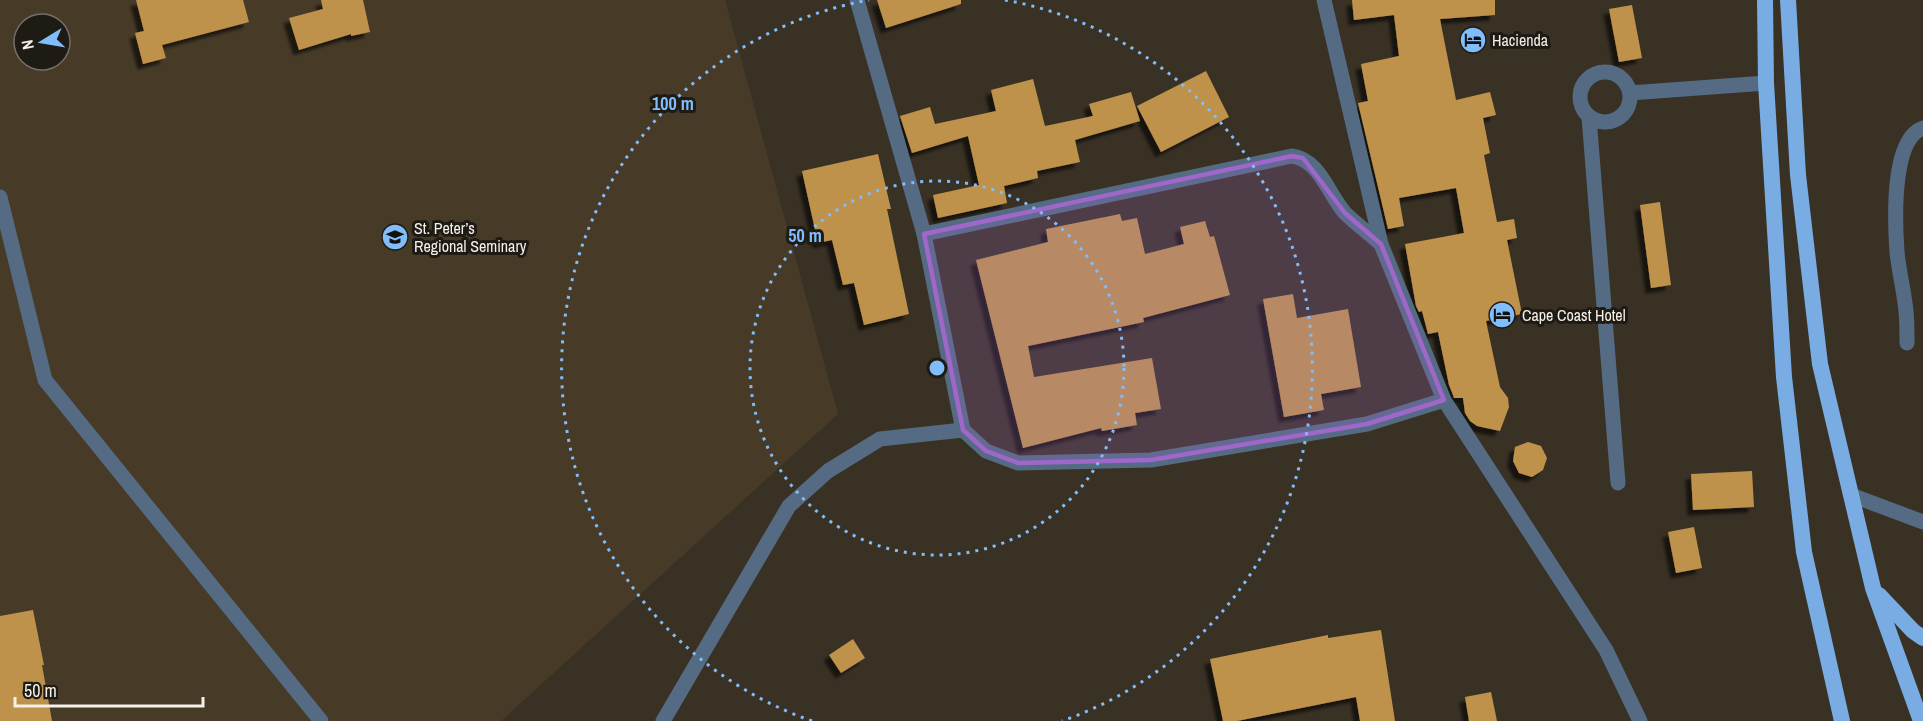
<svg xmlns="http://www.w3.org/2000/svg" width="1923" height="721" viewBox="0 0 1923 721" font-family="'Archivo Narrow',sans-serif">
<style>
.built{fill:#473b28;fill-rule:evenodd}
.building{fill:#be924b;filter:url(#shadow)}
.lines{fill:none;stroke-linecap:round;stroke-linejoin:round}
.service{stroke:#546b83;stroke-width:15}
.minor{stroke:#546b83;stroke-width:15}
.trunk{stroke:#78ace2;stroke-width:16}
.marked{fill:#a067cb;fill-opacity:0.2;stroke:#a067cb;stroke-width:4.5;stroke-linejoin:round}
.ring{fill:none;stroke:#81bdfa;stroke-width:3;stroke-dasharray:3 6}
.labels{text-anchor:middle;stroke-width:6;stroke-linejoin:round;paint-order:stroke}
.poi-label{font-size:16px;fill:#f5f0e8;stroke:#1e1a14;text-anchor:start}
.centre{fill:#81bdfa;stroke:#1e1a14;stroke-width:3}
.ring-label{font-size:18px;text-anchor:middle;font-weight:bold;fill:#81bdfa;stroke:#1e1a14;stroke-width:6;stroke-linejoin:round;paint-order:stroke}
</style>
<defs>
<filter id="shadow"><feDropShadow dx="-5.5" dy="5.5" stdDeviation="1.5" flood-color="#0009"/></filter>
</defs>
<rect width="100%" height="100%" fill="#3a3125"/>
<!-- built -->
<path class="built" d="M0 0H725L838 414 501 721H0ZM24 24H60V60H24Z"/>
<!-- building -->
<g class="building">
<polygon points="136,0 243,0 249,22 162,45 166,58 143,64 135,33 144,31"/>
<polygon points="321,0 363,0 370,32 351,36 351,34 299,50 289,18 323,9"/>
<polygon points="877,0 961,0 961,4 886,28"/>
<polygon points="1352,0 1495,0 1495,15 1440,19 1456,100 1490,92 1496,115 1483,118 1490,153 1484,155 1497,222 1514,219 1517,238 1507,240 1522,314 1486,321 1500,387 1508,398 1509,407 1500,431 1477,426 1470,421 1465,413 1463,398 1454,398 1453,395 1449,385 1438,332 1428,334 1422,311 1419,312 1416,306 1405,244 1464,233 1456,188 1399,198 1404,226 1388,229 1358,103 1368,101 1361,64 1399,56 1394,15 1354,20"/>
<polygon points="1632,5 1642,58 1619,62 1609,9"/>
<polygon points="1206,71 1229,117 1161,152 1137,106"/>
<polygon points="1033,79 1045,126 1093,116 1089,104 1131,92 1140,121 1075,140 1080,162 1037,171 1038,178 1004,186 1007,203 938,218 933,195 979,185 968,136 912,153 900,116 930,107 935,124 996,111 991,90"/>
<polygon points="878,154 891,209 887,209 909,314 864,325 854,283 843,285 832,240 818,243 802,171"/>
<polygon points="1660,202 1671,285 1651,288 1640,205"/>
<polygon points="1120,214 1122,221 1137,218 1145,254 1184,244 1180,227 1205,221 1210,237 1214,236 1230,295 1143,318 1144,322 1028,346 1034,377 1152,358 1161,409 1135,413 1137,425 1102,431 1101,428 1023,448 976,260 1048,242 1046,229"/>
<polygon points="1293,294 1297,318 1348,309 1361,387 1321,394 1324,410 1284,417 1263,299"/>
<polygon points="1528,442 1541,446 1547,458 1543,470 1532,477 1519,473 1513,461 1515,447"/>
<polygon points="1752,471 1754,507 1693,510 1691,474"/>
<polygon points="1694,527 1702,568 1676,573 1668,532"/>
<polygon points="33,610 44,665 42,665 52,721 0,721 0,616"/>
<polygon points="1381,630 1395,721 1360,721 1356,697 1237,721 1223,721 1210,659 1328,635 1328,638"/>
<polygon points="853,639 865,658 841,673 829,655"/>
<polygon points="1491,692 1497,721 1469,721 1465,697"/>
</g>
<g class="lines">
<!-- service -->
<g class="service">
<circle cx="1605" cy="97" r="25"/>
<polyline points="1630,93 1766,83"/>
<polyline points="1589,117 1618,483"/>
<polyline points="0,197 45,380 321,721"/>
<polyline points="1851,495 1923,522"/>
</g>
<!-- minor -->
<g class="minor">
<polyline points="1324,0 1381,244 1444,400 1606,650 1640,721"/>
<path d="M924 234 1292 156C1320 160 1328 194 1345 213 1356 224 1370 234 1381 244"/>
<path d="M1907 343C1907 333 1907 322 1906 311 1904 291 1899 272 1897 252 1895 223 1891 139 1923 128"/>
<polyline points="963,430 986,451 1018,463 1151,460 1367,424 1444,400"/>
<polyline points="663,721 789,506 828,471 880,439 963,430 924,234 857,0"/>
</g>
<!-- trunk -->
<g class="trunk">
<polyline points="1765,0 1766,83 1784,377 1804,552 1842,721"/>
<polyline points="1788,0 1798,175 1820,364 1873,588 1921,721"/>
<polyline points="1879,595 1913,631 1923,638"/>
</g>
</g>
<!-- marked area -->
<path class="marked" d="M1292 156 1303 158 1345 213 1381 244 1444 400 1367 424 1151 460 1018 463 986 451 963 430 924 234Z"/>
<!-- distance rings -->
<g class="ring">
<circle cx="937" cy="368" r="187"/>
<path d="M812 721A374 374 0 0 1 869 0M1005 0A374 374 0 0 1 1062 721"/>
</g>
<!-- icons -->
<defs>
<symbol id="hotel-disc" viewBox="-11 -11 22 22"><circle r="9.5" fill="#81bdfa" stroke="#1e1a14"/><path d="M-6-4.5h1.5V1H6V5H4.5V3h-9V5H-6ZM-4 0a1.8 1.8 0 1 1 3.6 0ZM.5 0V-2.5h3Q6-2.5 6 0Z" fill="#111"/></symbol>
<symbol id="university-disc" viewBox="-11 -11 22 22"><circle r="9.5" fill="#81bdfa" stroke="#1e1a14"/><path d="M0-5L7-2L0 1L-7-2ZM-4 1L0 2.5L4 1V4Q0 6-4 4Z" fill="#111"/></symbol>
</defs>
<g fill-rule="evenodd">
<use href="#hotel-disc" x="1458" y="25" width="30" height="30"/>
<use href="#university-disc" x="380" y="222" width="30" height="30"/>
<use href="#hotel-disc" x="1487" y="300" width="30" height="30"/>
</g>
<g class="labels">
<!-- poi labels -->
<g class="poi-label">
<text x="1492" y="46">Hacienda</text>
<text x="414" y="234">St. Peter’s<tspan x="414" dy="18">Regional Seminary</tspan></text>
<text x="1522" y="321">Cape Coast Hotel</text>
</g>
</g>
<circle cx="937" cy="368" r="9" class="centre"/>
<g class="ring-label">
<text x="673" y="110">100 m</text>
<text x="805" y="242">50 m</text>
</g>
<!-- north arrow -->
<g transform="translate(42 42) rotate(259)"><circle r="28" fill="#1e1a14" stroke="#747069" stroke-width="1.5"/>
<path d="M0-4.5L10 22L0 15L-10 22Z" fill="#81bdfa"/>
<text y="-9" font-size="16" font-weight="bold" text-anchor="middle" fill="#f5f0e8">N</text>
</g>
<!-- scale -->
<path d="M15 697v9h188v-9" fill="none" stroke="#f5f0e8" stroke-width="3"/>
<text x="24" y="697" font-size="18" fill="#f5f0e8" stroke="#1e1a14" stroke-width="4.5" paint-order="stroke">50 m</text>
</svg>
